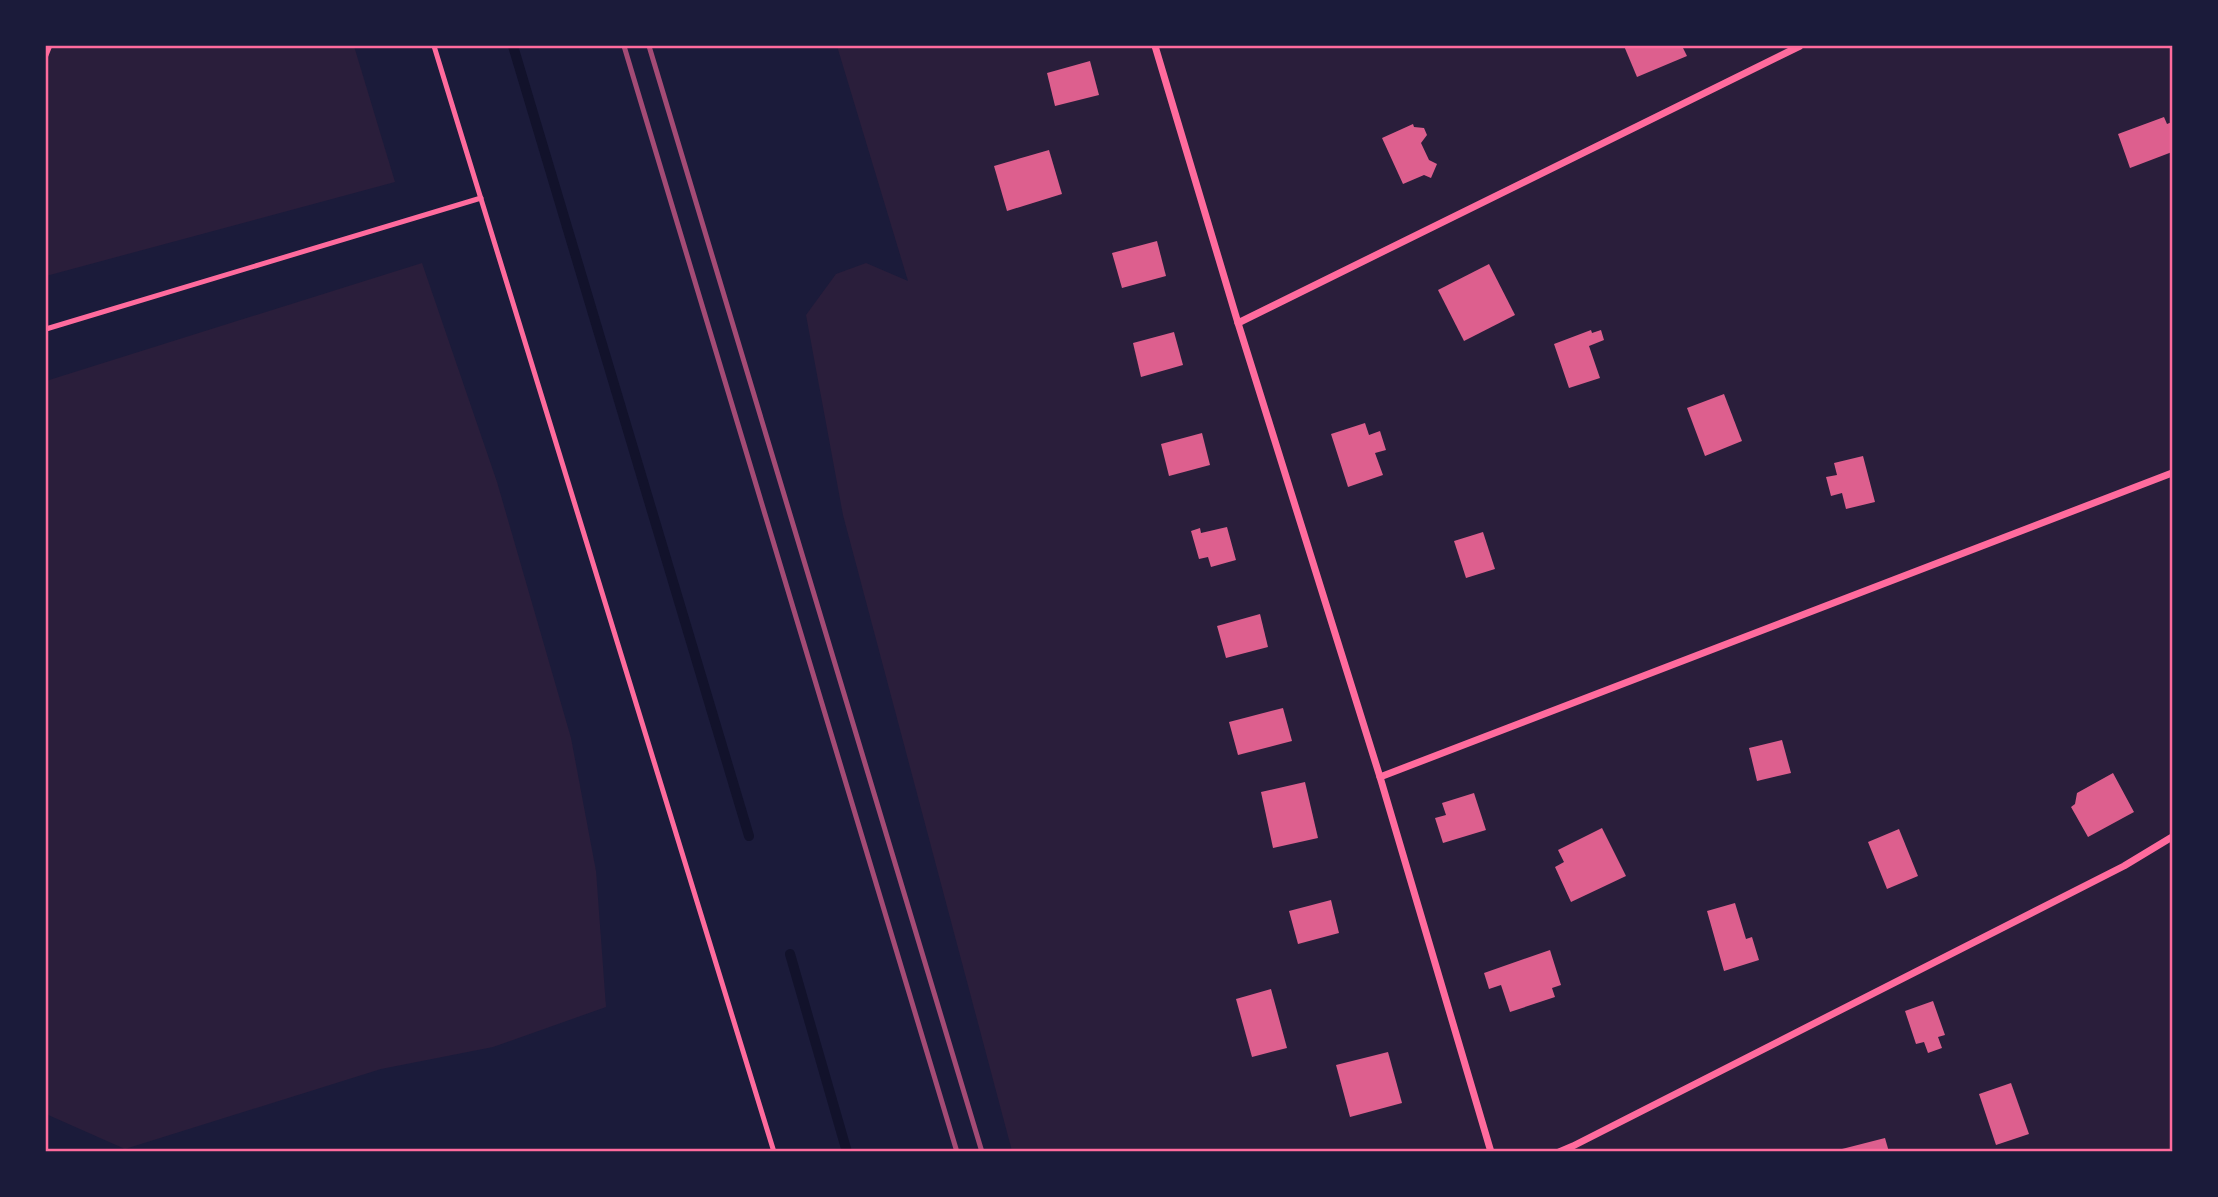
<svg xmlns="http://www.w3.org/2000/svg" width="2218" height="1197" viewBox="0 0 2218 1197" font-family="'Noto Sans',sans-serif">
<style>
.green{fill:#2a1e3b}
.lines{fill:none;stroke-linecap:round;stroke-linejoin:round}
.stream{stroke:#12122b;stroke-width:10}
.building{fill:#dd5f8e}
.path{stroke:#ff6b9d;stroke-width:4.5}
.service{stroke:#ff6b9d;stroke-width:5}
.minor{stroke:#ff6b9d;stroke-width:7}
.rail{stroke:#a44b75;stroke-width:5}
.neatline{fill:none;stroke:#ff6b9d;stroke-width:2.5}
</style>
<rect width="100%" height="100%" fill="#1b1b3a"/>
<!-- green -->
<g class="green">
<polygon points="46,46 354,46 395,182 46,276"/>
<polygon points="837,46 2172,46 2172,1151 1012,1151 843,515 806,315 836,274 866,263 908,281"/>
<polygon points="422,263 497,482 571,738 596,871 606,1007 493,1047 381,1069 125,1149 46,1114 46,381"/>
</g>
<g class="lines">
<!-- stream -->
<g class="stream">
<polyline points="513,46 749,836"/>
<polyline points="790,954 847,1152"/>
</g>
</g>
<!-- building -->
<g class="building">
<polygon points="1624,46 1682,46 1687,56 1637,77"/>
<polygon points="1090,61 1099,95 1055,106 1047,73"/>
<polygon points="2164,117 2167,124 2172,122 2172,134 2171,134 2172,152 2130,168 2118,134"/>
<polygon points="1413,124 1414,127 1424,128 1427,135 1421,143 1429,160 1437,164 1431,178 1424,175 1403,184 1382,138"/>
<polygon points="1049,150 1062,194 1007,211 994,166"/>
<polygon points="1157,241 1166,276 1122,288 1112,253"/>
<polygon points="1489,264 1515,315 1464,341 1438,290"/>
<polygon points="1591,330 1592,333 1601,330 1604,340 1589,346 1600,378 1569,388 1554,344"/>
<polygon points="1174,332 1183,365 1141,377 1133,343"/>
<polygon points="1724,394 1742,441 1705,456 1687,408"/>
<polygon points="1365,423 1369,435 1380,431 1386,450 1375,453 1383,475 1348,487 1331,434"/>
<polygon points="1202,433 1210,465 1169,476 1161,444"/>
<polygon points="1863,456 1875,502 1846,509 1842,493 1831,496 1826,477 1837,475 1834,463"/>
<polygon points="1227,527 1236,560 1211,567 1208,557 1199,559 1191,531 1200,528 1201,533"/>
<polygon points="1483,532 1495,569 1466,578 1454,541"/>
<polygon points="1260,614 1268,647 1226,658 1217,626"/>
<polygon points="1283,708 1292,741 1238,755 1229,722"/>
<polygon points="1782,740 1791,773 1757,781 1749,748"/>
<polygon points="2113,773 2134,812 2088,837 2071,807 2075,804 2077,793"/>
<polygon points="1305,782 1318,838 1273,848 1261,792"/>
<polygon points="1474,793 1486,830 1443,843 1435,818 1446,815 1442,803"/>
<polygon points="1602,828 1626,876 1571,902 1555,867 1564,862 1558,850"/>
<polygon points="1899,829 1918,876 1887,889 1868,842"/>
<polygon points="1331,900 1339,933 1298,944 1289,911"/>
<polygon points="1735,903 1746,939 1752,937 1759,960 1724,971 1707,911"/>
<polygon points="1550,950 1561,985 1552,988 1555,997 1510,1012 1501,985 1489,989 1484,973"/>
<polygon points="1271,989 1287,1048 1252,1057 1236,999"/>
<polygon points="1933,1001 1945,1035 1938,1037 1942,1048 1928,1053 1924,1042 1916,1044 1905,1011"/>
<polygon points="1388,1052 1402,1103 1350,1117 1336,1065"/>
<polygon points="2011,1083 2029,1134 1996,1145 1979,1094"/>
<polygon points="1885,1138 1889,1152 1843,1152 1842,1149"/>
</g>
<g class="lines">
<!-- path -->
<polyline class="path" points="46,56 50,46"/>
<!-- service -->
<g class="service">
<polyline points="434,46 774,1152"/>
<polyline points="46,329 481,198"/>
</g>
<!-- minor -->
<g class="minor">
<polyline points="1155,46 1238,323 1380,777 1491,1152"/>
<polyline points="1238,323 1800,46"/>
<polyline points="1380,777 2172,473"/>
<polyline points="1559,1152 1573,1146 2124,866 2172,837"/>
</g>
<!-- rail -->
<g class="rail">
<polyline points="624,46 957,1152"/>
<polyline points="649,46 982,1152"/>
</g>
</g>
<!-- border -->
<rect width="2218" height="1197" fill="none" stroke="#1b1b3a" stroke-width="94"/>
<rect x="47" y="47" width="2124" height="1103" class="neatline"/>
</svg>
